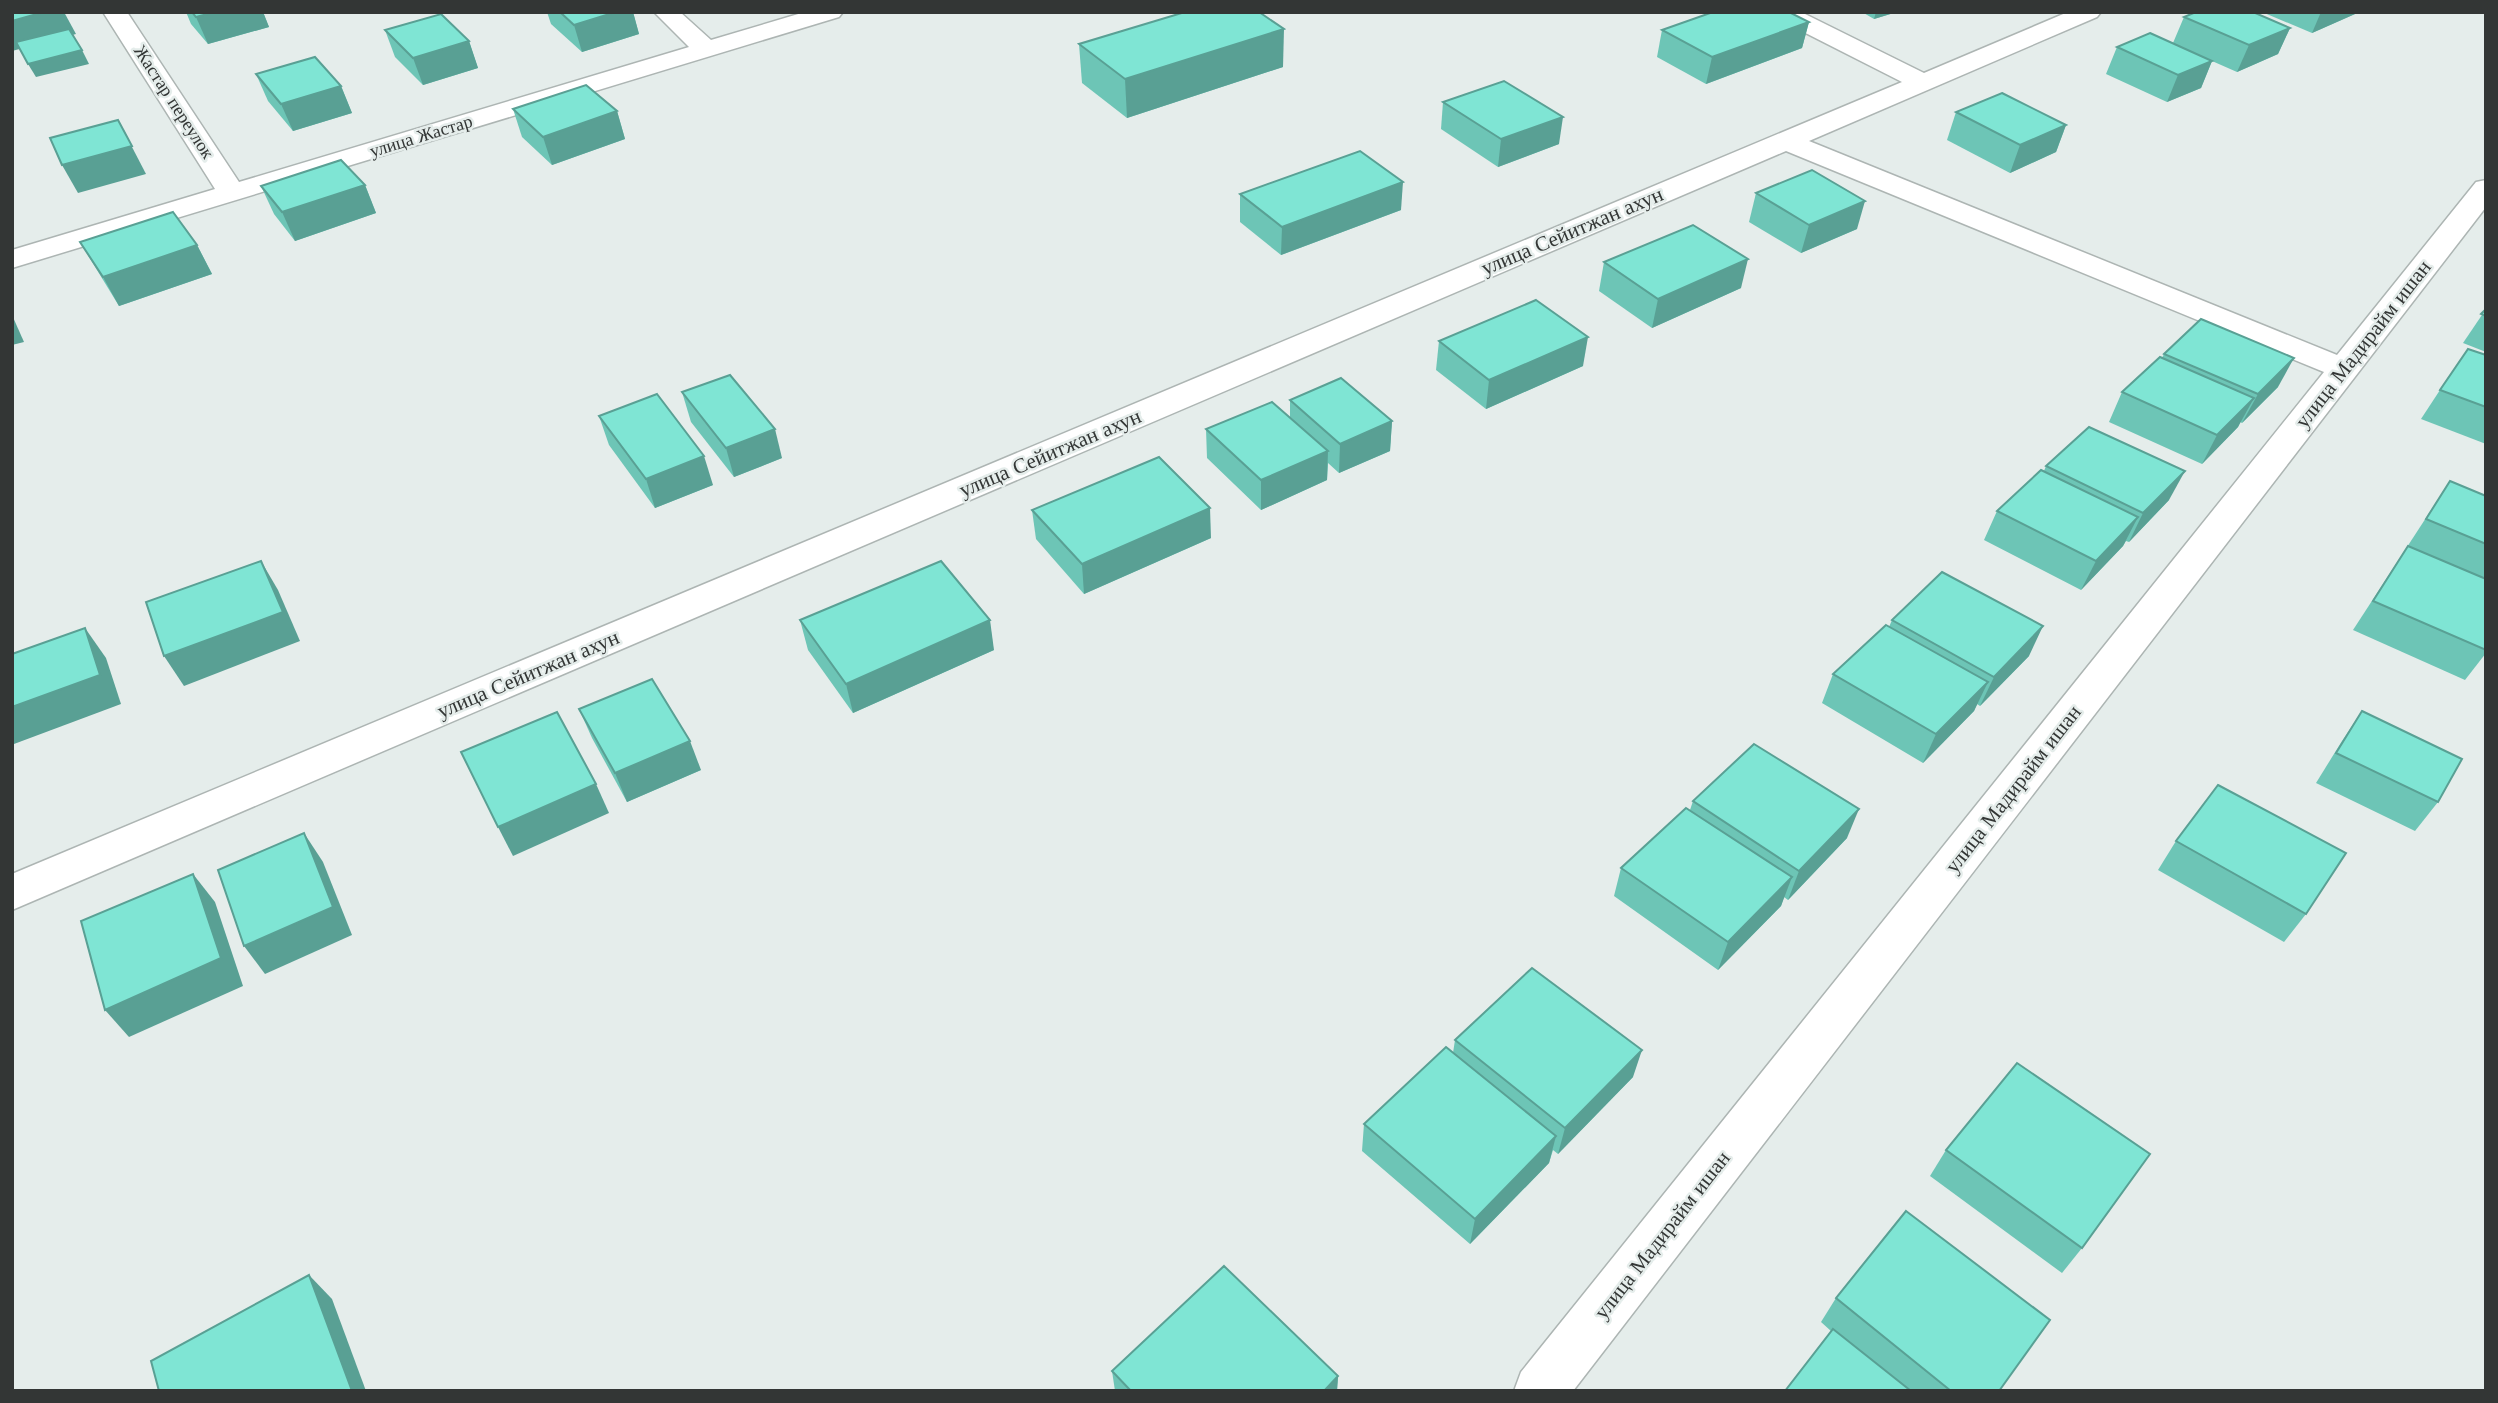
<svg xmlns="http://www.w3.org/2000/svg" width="2498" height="1403" viewBox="0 0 2498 1403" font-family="'Libre Baskerville',serif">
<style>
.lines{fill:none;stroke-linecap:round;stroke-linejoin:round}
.minor-casing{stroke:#adb5b3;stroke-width:3}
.minor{fill:#fff;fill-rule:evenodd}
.wall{fill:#6dc5b6}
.shaded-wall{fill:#59a094}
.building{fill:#7fe5d4;stroke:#59a094;stroke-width:2}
.labels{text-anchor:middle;stroke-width:5;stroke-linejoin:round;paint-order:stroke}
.far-street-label{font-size:18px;fill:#333635;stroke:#e5edeb}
.street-label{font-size:21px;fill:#333635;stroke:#e5edeb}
</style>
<rect width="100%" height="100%" fill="#e5edeb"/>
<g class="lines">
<defs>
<g id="minor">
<polygon points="103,12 127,12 239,182 689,47 654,12 680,12 711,40 805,12 843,12 839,17 12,268 12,250 215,189"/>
<polygon points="1770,12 1801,12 1924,73 2068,12 2101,12 2097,17 1809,141 2337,355 2476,182 2486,180 2486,207 1573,1391 1514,1391 1521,1372 2324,372 1786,151 12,910 12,874 1902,82 1774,17"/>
</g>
</defs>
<!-- minor casing -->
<use href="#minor" class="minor-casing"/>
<!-- minor -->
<use href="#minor" class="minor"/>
</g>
<!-- wall -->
<g class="wall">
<polygon points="186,12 263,12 269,27 208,44 191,24"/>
<polygon points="547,12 633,12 639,34 582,52 551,24"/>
<polygon points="1862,12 1897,12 1874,19"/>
<polygon points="2262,12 2356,12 2355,14 2312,33"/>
<polygon points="2184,17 2290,28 2278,54 2237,72 2212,61 2201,88 2167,102 2106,74 2117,47 2173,43"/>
<polygon points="1809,22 1802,48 1706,84 1657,57 1662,30"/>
<polygon points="385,30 469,41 478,68 423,85 395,57"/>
<polygon points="1079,44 1283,67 1127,118 1082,83"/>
<polygon points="256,74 341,86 352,113 293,131 268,101"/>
<polygon points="1443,102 1559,144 1498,167 1441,129"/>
<polygon points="513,109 617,111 625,139 552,165 522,137"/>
<polygon points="1956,112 2066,125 2056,152 2010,173 1947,140"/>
<polygon points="365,185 376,213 295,241 274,214 261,186"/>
<polygon points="1756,193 1857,229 1801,253 1749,222"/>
<polygon points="1240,194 1401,210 1281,255 1240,222"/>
<polygon points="80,242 197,245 212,274 119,306 97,270"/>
<polygon points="1604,262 1741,288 1652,328 1599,291"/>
<polygon points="2486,309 2486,352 2463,343"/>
<polygon points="1439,341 1583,366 1486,409 1436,370"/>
<polygon points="2164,354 2278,387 2242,423 2240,422 2238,427 2202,464 2109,422 2122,392 2162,358"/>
<polygon points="2486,355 2486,444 2421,419 2440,390"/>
<polygon points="682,392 782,458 734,477 691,422"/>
<polygon points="1290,400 1392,421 1390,451 1339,473 1328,463 1327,480 1261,510 1207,458 1206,429 1290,417"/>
<polygon points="599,416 713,485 655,508 609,445"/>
<polygon points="2046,466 2169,500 2129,542 2126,541 2123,546 2081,590 1984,540 1997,511 2044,471"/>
<polygon points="2450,481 2486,496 2486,653 2465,680 2353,630"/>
<polygon points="1032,510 1211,538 1084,594 1036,539"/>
<polygon points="800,620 994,650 853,713 808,650"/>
<polygon points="1892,620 2029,656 1980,706 1977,704 1974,711 1923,763 1822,703 1833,674 1889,627"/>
<polygon points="579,709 701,770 627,802 592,738"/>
<polygon points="2362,711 2438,802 2415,831 2316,783 2342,741"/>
<polygon points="1693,801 1847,838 1788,900 1784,897 1781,906 1718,970 1614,896 1621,868 1690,810"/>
<polygon points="2176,841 2306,914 2284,942 2158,870"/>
<polygon points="1455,1040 1633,1077 1558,1154 1553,1150 1549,1163 1470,1244 1362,1151 1364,1124 1453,1053"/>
<polygon points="1946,1150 2082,1248 2062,1273 1930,1176"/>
<polygon points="1836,1298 1999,1391 1785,1391 1831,1331 1821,1322"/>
<polygon points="1112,1371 1338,1376 1337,1391 1115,1391"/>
</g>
<!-- shaded-wall -->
<g class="shaded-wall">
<polygon points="44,12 64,12 76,34 12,51 12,21"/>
<polygon points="215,12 263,12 269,27 208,44 196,17"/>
<polygon points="616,12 633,12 639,34 582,52 574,25"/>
<polygon points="1876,12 1897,12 1874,19"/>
<polygon points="2321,12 2356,12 2355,14 2312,33"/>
<polygon points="1809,22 1802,48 1706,84 1712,57"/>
<polygon points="2290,28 2278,54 2237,72 2249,45"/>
<polygon points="1284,29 1283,67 1127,118 1125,79"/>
<polygon points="469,41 478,68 423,85 413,58"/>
<polygon points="82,50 89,64 36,77 28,64"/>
<polygon points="2212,61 2201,88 2167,102 2178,75"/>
<polygon points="341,86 352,113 293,131 281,104"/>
<polygon points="617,111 625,139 552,165 543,137"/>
<polygon points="1563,117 1559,144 1498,167 1501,139"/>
<polygon points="118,120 146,174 78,193 62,165"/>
<polygon points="2066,125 2056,152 2010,173 2020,145"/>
<polygon points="1403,182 1401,210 1281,255 1282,227"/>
<polygon points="365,185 376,213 295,241 282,212"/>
<polygon points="1865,201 1857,229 1801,253 1809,225"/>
<polygon points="197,245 212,274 119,306 103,277"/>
<polygon points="1748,259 1741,288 1652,328 1658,299"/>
<polygon points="12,315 24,342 12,345"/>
<polygon points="1588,337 1583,366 1486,409 1489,380"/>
<polygon points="2294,358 2278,387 2242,423 2258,394"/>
<polygon points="2254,398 2238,427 2202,464 2217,435"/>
<polygon points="1392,421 1390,451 1339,473 1340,444"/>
<polygon points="775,429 782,458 734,477 726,448"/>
<polygon points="1328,451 1327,480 1261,510 1261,480"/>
<polygon points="704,456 713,485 655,508 646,479"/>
<polygon points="2185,471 2169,500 2129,542 2143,513"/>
<polygon points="1210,508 1211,538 1084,594 1082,564"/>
<polygon points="2138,517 2123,546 2081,590 2096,561"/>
<polygon points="261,561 278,590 300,641 184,686 164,656"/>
<polygon points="990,620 994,650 853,713 846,684"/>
<polygon points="2043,626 2029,656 1980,706 1994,677"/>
<polygon points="85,628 106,658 121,704 14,744 12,742 12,707"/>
<polygon points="1988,682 1974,711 1923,763 1936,734"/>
<polygon points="690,741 701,770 627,802 615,773"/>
<polygon points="596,784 609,813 513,856 498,827"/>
<polygon points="1859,809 1847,838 1788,900 1799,871"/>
<polygon points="304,833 323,862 352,935 265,974 244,946"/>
<polygon points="193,874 215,902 243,986 129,1037 105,1010"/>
<polygon points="1792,877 1781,906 1718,970 1728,942"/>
<polygon points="1642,1050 1633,1077 1558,1154 1565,1128"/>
<polygon points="1556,1136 1549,1163 1470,1244 1475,1219"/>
<polygon points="309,1275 332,1299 366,1391 352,1391"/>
<polygon points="1338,1376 1337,1391 1324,1391"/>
</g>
<!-- building -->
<g class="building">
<polygon points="12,12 44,12 12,21"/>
<polygon points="192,12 215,12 196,17"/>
<polygon points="560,12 616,12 574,25"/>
<polygon points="1185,12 1259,12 1284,29 1125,79 1079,44"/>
<polygon points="1713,12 1789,12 1809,22 1712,57 1662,30"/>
<polygon points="2196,12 2253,12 2290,28 2249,45 2184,17"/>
<polygon points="441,14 469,41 413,58 385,30"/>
<polygon points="69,29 82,50 28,64 16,42"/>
<polygon points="2150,33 2212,61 2178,75 2117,47"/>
<polygon points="315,57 341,86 281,104 256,74"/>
<polygon points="1504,81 1563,117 1501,139 1443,102"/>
<polygon points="586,85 617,111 543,137 513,109"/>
<polygon points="2002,93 2066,125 2020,145 1956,112"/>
<polygon points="118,120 132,146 62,165 50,138"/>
<polygon points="1360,151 1403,182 1282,227 1240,194"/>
<polygon points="341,160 365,185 282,212 261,186"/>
<polygon points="1812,170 1865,201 1809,225 1756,193"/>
<polygon points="173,212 197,245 103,277 80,242"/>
<polygon points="1693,225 1748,259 1658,299 1604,262"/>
<polygon points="1536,300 1588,337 1489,380 1439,341"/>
<polygon points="2486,309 2486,316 2481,314"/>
<polygon points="2201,319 2294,358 2258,394 2164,354"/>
<polygon points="2468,349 2486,355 2486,407 2440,390"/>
<polygon points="2160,357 2254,398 2217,435 2122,392"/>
<polygon points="730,375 775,429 726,448 682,392"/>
<polygon points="1341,378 1392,421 1340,444 1290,400"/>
<polygon points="657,394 704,456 646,479 599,416"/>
<polygon points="1272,402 1328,451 1261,480 1206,429"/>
<polygon points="2089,427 2185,471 2143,513 2046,466"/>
<polygon points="1159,457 1210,508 1082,564 1032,510"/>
<polygon points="2041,470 2138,517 2096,561 1997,511"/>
<polygon points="2450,481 2486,496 2486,544 2426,519"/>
<polygon points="2408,546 2486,579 2486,650 2373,601"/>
<polygon points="261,561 283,612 164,656 146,602"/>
<polygon points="941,561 990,620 846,684 800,620"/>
<polygon points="1942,572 2043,626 1994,677 1892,620"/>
<polygon points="1886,625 1988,682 1936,734 1833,674"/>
<polygon points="85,628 100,675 12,707 12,654"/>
<polygon points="652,679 690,741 615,773 579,709"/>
<polygon points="2362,711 2462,759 2438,802 2336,753"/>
<polygon points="557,712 596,784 498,827 461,752"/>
<polygon points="1754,744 1859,809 1799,871 1693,801"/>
<polygon points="2218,785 2346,853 2306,914 2176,841"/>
<polygon points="1686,808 1792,877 1728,942 1621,868"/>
<polygon points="304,833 333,907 244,946 218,870"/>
<polygon points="193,874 221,958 105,1010 81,921"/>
<polygon points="1532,968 1642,1050 1565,1128 1455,1040"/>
<polygon points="1446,1047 1556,1136 1475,1219 1364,1124"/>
<polygon points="2017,1063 2150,1154 2082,1248 1946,1150"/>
<polygon points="1906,1211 2050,1320 1999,1391 1951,1391 1836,1298"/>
<polygon points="1224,1266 1338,1376 1324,1391 1131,1391 1112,1371"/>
<polygon points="309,1275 352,1391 159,1391 151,1361"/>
<polygon points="1833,1329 1911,1391 1785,1391"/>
</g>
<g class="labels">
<!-- far-street labels -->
<g class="far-street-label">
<text transform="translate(174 102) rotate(57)" y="6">Жастар переулок</text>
<text transform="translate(421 136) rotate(-17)" y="6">улица Жастар</text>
</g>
<!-- street labels -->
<g class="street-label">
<text transform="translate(1572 231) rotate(-23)" y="7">улица Сейитжан ахун</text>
<text transform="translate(2363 344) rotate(-52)" y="7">улица Мадирайм ишан</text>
<text transform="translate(1050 453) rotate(-23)" y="7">улица Сейитжан ахун</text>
<text transform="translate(528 674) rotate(-23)" y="7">улица Сейитжан ахун</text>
<text transform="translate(2013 789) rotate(-52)" y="7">улица Мадирайм ишан</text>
<text transform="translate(1662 1235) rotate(-52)" y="7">улица Мадирайм ишан</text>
</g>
</g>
<!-- border -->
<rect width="2498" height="1403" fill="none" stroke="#333635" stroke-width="28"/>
</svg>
